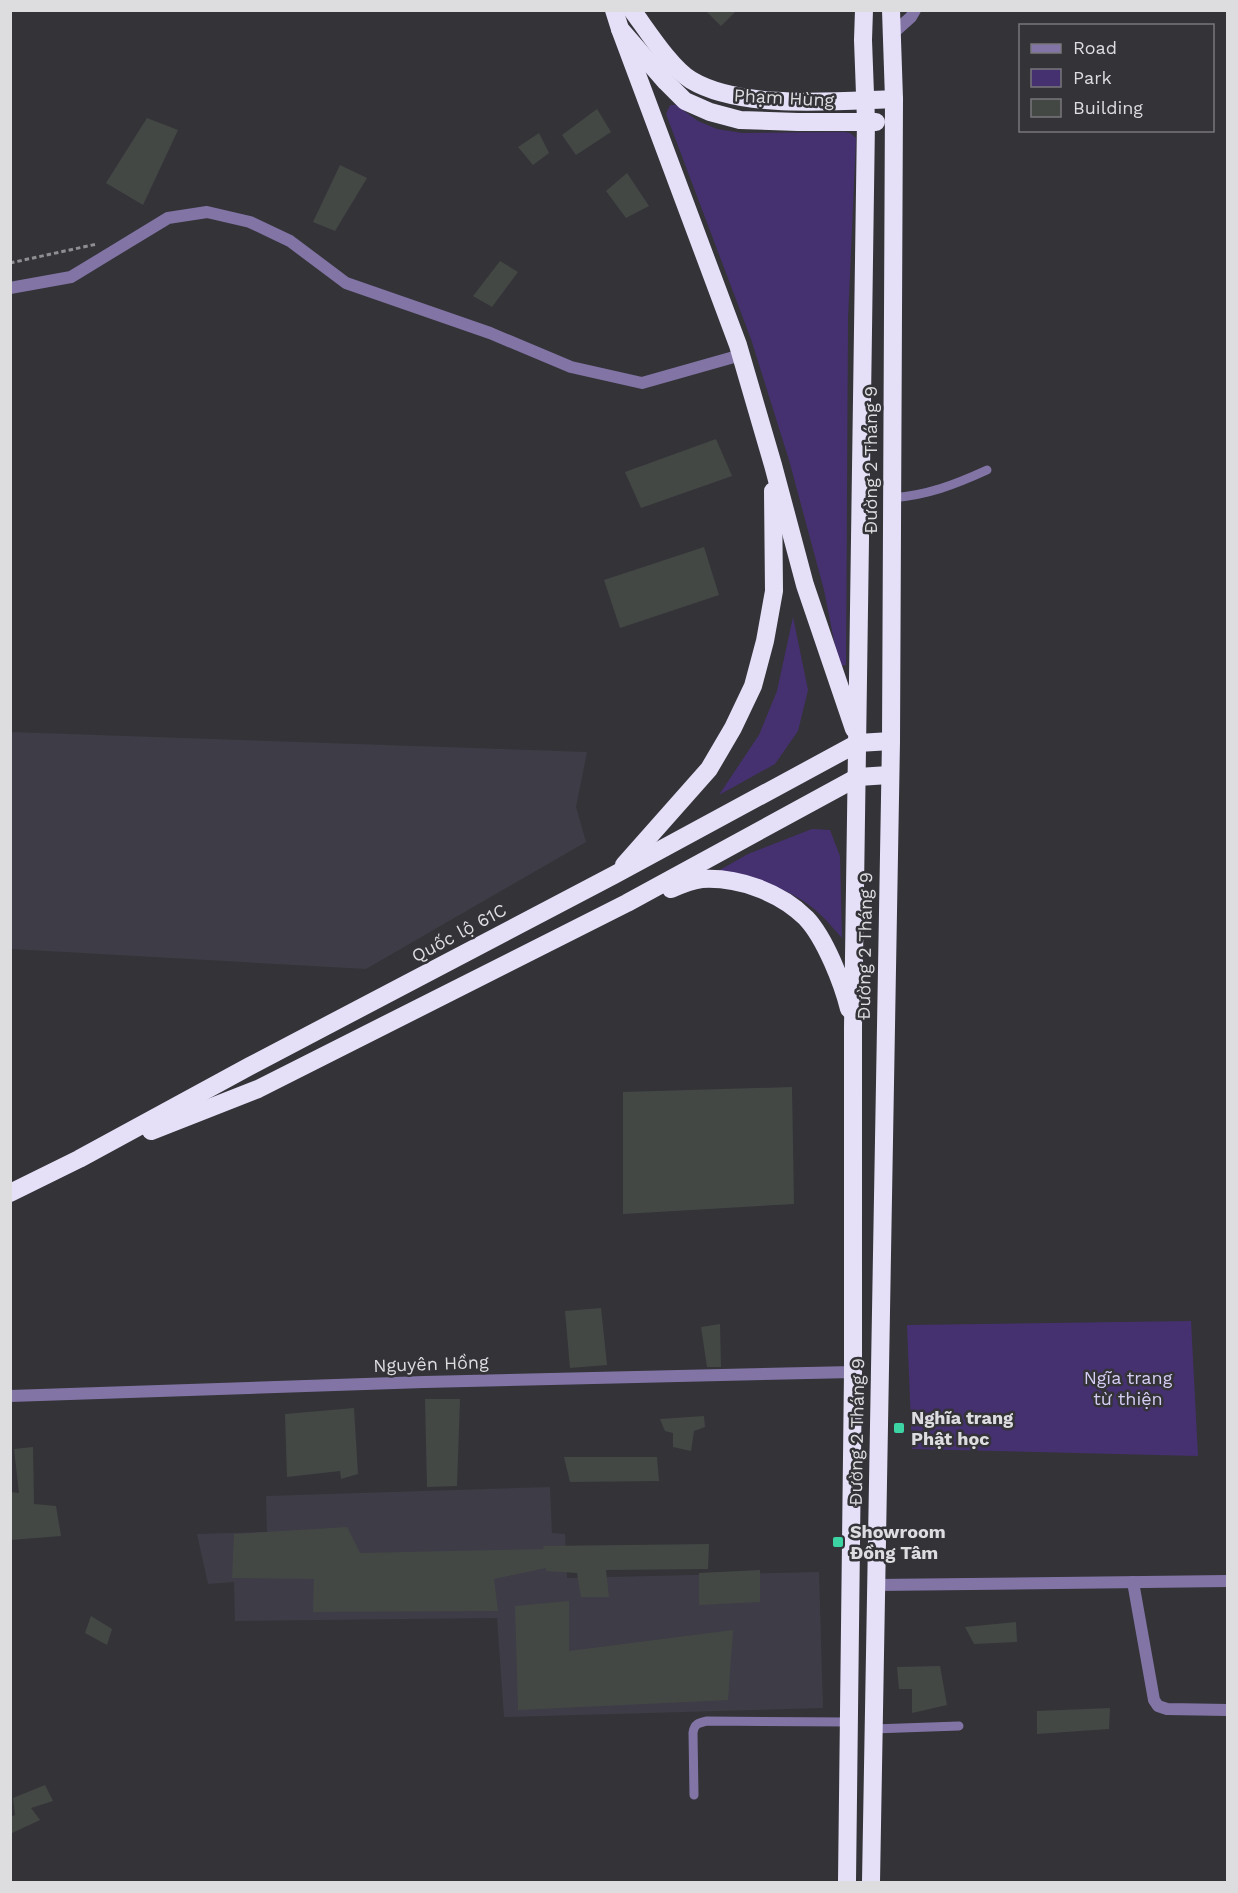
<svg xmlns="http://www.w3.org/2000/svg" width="1238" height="1893" viewBox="0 0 1238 1893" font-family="'Work Sans',sans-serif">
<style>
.built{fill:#3e3c46}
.green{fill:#463170}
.building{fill:#434845}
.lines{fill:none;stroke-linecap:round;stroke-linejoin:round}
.path{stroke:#8f8e91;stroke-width:3;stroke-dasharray:4.5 3;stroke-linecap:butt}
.lane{stroke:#8275a6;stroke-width:9}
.street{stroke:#8275a6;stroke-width:12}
.highway{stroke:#e5e0f8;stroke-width:18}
.poi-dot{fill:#3dd4a3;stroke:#343338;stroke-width:2}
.labels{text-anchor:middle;stroke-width:5;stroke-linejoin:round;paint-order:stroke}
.street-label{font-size:18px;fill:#dddcdf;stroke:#343338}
.park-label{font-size:18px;fill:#d6cdf4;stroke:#343338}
.poi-label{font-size:18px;font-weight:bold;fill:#dddcdf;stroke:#343338;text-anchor:start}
</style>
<rect width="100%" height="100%" fill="#343338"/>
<!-- built -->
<g class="built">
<polygon points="10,732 587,752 576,807 586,842 366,969 11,949"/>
<polygon points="550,1487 552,1533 565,1534 567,1578 819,1572 823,1708 504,1717 497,1618 235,1621 234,1582 208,1584 197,1534 267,1532 266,1496"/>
</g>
<!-- green -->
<g class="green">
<polygon points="670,105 676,105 698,121 717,129 742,133 844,132 850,133 856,138 848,319 846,665 839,666 824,590 789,460 751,339 666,114"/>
<polygon points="793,617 808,690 798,731 775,764 719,795 759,735 777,691"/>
<path d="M812 829 830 830 840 856 842 938C833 928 823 916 813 908 785 886 751 878 718 871L748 854Z"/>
<polygon points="1191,1321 1198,1456 912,1449 907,1325"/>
</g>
<!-- building -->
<g class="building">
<polygon points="705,10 737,10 721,26"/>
<polygon points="597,109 611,132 576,155 562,135"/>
<polygon points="147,118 178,130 143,205 106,183"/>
<polygon points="539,133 549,153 533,165 518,147"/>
<polygon points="340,165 367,178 335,231 313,222"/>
<polygon points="627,173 649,206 626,218 606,191"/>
<polygon points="500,261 518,272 492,307 473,296"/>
<polygon points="716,439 732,476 641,508 625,472"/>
<polygon points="704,547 719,595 620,628 604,580"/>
<polygon points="792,1087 794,1204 623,1214 623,1092"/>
<polygon points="601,1308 607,1365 570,1368 565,1311"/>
<polygon points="720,1324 721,1367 707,1367 701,1327"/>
<polygon points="425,1399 460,1399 457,1486 427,1487"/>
<polygon points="354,1408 358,1474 341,1479 340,1471 287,1477 285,1414"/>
<polygon points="704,1416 705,1427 694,1431 691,1451 673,1447 673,1433 665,1431 660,1419"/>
<polygon points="33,1447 34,1504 56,1506 61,1536 10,1540 10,1492 19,1493 14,1449"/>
<polygon points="564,1457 657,1457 659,1481 570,1482"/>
<polygon points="347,1527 360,1553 544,1549 543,1546 709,1544 708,1569 606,1570 609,1597 581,1597 577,1573 546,1571 546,1568 494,1579 498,1611 313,1612 314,1579 232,1578 234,1534"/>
<polygon points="760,1570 760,1602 699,1605 699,1573"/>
<polygon points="569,1601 569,1651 733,1630 728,1700 518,1710 515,1606"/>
<polygon points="91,1616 112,1629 107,1645 85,1633"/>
<polygon points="1016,1622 1017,1642 974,1644 965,1627"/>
<polygon points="940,1666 947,1705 912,1713 912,1689 899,1689 897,1667"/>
<polygon points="1110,1708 1109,1729 1037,1734 1037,1711"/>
<polygon points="45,1785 53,1801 31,1808 40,1820 10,1834 10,1817 15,1815 13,1798"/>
</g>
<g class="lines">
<!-- path -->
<polyline class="path" points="10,263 97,244"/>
<!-- lane -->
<g class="lane">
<path d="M892 498C928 495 954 485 987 470"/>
<polyline points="873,1729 959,1726"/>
<path d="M694 1795 693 1733C694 1724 698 1723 707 1721L849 1722"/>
</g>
<!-- street -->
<g class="street">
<polyline points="891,35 911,17 915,10"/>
<polyline points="10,288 71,277 168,218 207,212 250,222 290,241 346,283 490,333 571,367 642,383 741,355"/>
<polyline points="10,1396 424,1382 853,1372"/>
<polyline points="1133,1582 1154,1700 1158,1706 1167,1709 1228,1710"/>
<polyline points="875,1585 1228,1581"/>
</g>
<!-- highway -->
<g class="highway">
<polyline points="614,10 620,29 666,82 685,101 710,112 740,120 798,122 876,122"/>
<path d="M632 10C647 30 670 67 691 80 741 110 836 101 894 99"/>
<polyline points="620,29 738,345 773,465 805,585 854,729"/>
<polyline points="624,865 709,769 733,728 753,686 765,641 774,591 773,491"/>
<path d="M671 889C680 885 692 880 702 879 738 877 780 892 806 918 825 938 843 984 849 1009"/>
<polyline points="151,1131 258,1089 627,903 858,777 889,775"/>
<polyline points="10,1193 79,1159 250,1066 614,875 858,743 891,741"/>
<polyline points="847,1882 853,1372 853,1027 866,121 863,40 864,10"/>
<polyline points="871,1882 891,741 894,99 891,10"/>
</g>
</g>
<!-- markers -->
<g class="poi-dot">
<rect x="893" y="1422" width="12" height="12" rx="3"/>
<rect x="832" y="1536" width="12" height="12" rx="3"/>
</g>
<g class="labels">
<!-- street labels -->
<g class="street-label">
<text transform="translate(784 98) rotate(3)" y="6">Phạm Hùng</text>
<text transform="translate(871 460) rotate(-90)" y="6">Đường 2 Tháng 9</text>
<text transform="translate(459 933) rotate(-28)" y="6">Quốc lộ 61C</text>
<text transform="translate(865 946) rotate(-89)" y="6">Đường 2 Tháng 9</text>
<text transform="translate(431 1364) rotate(-2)" y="6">Nguyên Hồng</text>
<text transform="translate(857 1432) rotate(-89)" y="6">Đường 2 Tháng 9</text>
</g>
<!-- park labels -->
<g class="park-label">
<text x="1128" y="1384">Ngĩa trang<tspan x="1128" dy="21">từ thiện</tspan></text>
</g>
<!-- poi labels -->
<g class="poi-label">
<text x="911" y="1424">Nghĩa trang<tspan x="911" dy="21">Phật học</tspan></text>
<text x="850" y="1538">Showroom<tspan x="850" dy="21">Đồng Tâm</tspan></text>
</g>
</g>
<!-- border -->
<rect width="1238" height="1893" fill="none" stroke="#dddcdf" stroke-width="24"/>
<!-- legend -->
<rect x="1019" y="24" width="195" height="108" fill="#343338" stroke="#78777b" stroke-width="1.5"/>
<rect x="1031" y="44" width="30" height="9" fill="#8275a6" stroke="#78777b" stroke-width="1.5"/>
<text x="1073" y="54" font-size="18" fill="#dddcdf">Road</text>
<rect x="1031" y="69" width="30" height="18" fill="#463170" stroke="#78777b" stroke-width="1.5"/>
<text x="1073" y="84" font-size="18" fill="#dddcdf">Park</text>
<rect x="1031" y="99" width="30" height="18" fill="#434845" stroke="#78777b" stroke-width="1.5"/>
<text x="1073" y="114" font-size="18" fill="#dddcdf">Building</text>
</svg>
